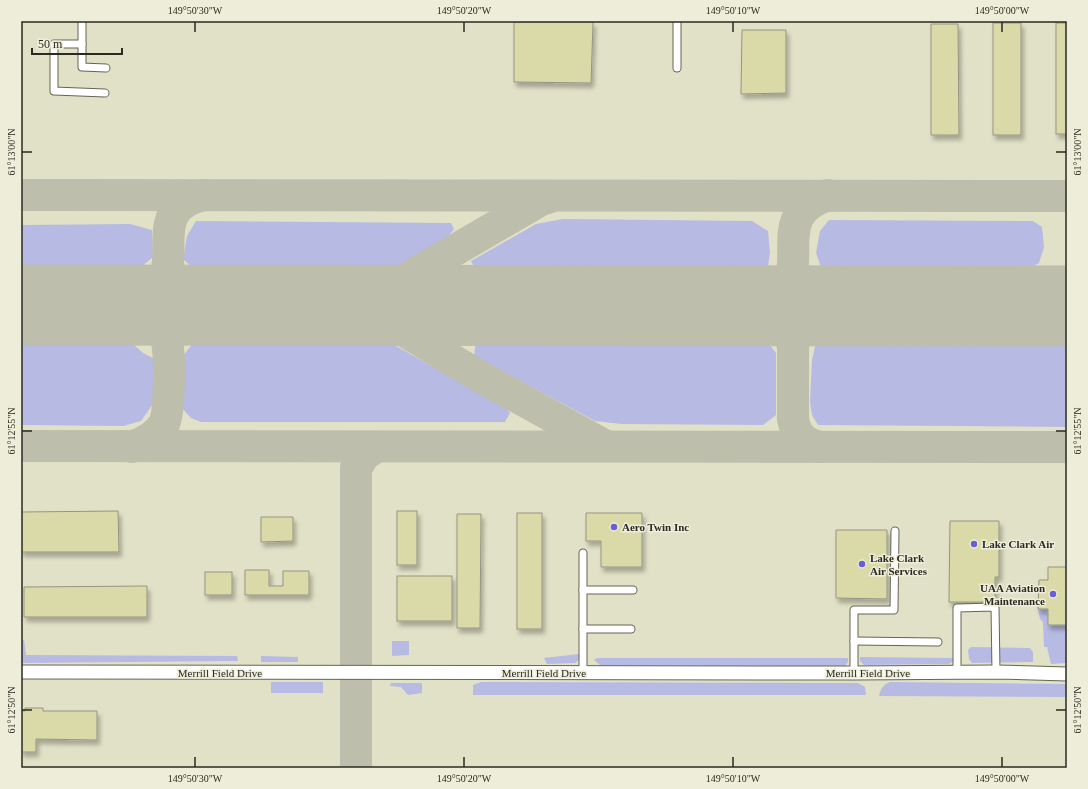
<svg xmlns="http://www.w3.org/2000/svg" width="1088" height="789" viewBox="0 0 1088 789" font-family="'Times New Roman',serif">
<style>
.built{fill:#e1e1c7}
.green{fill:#b7bae3}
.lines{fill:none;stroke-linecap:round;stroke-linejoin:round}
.taxiway{stroke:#bebeac;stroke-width:32}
.runway{stroke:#bebeac;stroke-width:81}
.building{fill:#dadaa8;stroke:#959583;filter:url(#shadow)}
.service-casing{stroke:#656554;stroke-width:9}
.minor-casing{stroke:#656554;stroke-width:15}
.service{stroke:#fff;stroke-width:7}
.minor{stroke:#fff;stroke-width:13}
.ticks{fill:none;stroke:#2a2a22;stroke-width:1.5}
.poi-dot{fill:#685ed8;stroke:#ededd9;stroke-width:1.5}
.labels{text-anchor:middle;stroke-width:3;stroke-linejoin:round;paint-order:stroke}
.poi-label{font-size:11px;font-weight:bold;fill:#2a2a22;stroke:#ededd9;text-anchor:start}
.street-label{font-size:11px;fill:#2a2a22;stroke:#ededd9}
.neatline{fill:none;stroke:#2a2a22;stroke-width:1.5}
.ticks-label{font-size:10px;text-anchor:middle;fill:#2a2a22}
</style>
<defs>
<filter id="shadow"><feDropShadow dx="2.5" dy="4.5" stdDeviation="2" flood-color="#0004"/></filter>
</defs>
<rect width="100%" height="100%" fill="#ededd9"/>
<!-- built -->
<rect class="built" x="21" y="21" width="1046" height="747"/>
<!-- green -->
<g class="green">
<polygon points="563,219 752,221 768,231 770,252 768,267 758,273 475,269 471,261 536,224"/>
<polygon points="829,220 1033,221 1042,227 1044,247 1039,263 1025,271 836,274 822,270 816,253 820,231"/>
<polygon points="196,221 451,223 454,229 446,239 392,269 379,273 197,272 183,259 187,236"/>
<polygon points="130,224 152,230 153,257 135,272 21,271 21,225"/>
<polygon points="828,336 1067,339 1067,427 818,425 812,415 810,402 812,360 815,347"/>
<polygon points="21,341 132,343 143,353 155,359 155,401 141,421 123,426 21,425"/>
<polygon points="387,341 505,407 510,413 505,422 201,422 191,418 181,407 182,357 194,342"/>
<polygon points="476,341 767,341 776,353 776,415 763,425 621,424 595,421 474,356"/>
<polygon points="1038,609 1048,609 1048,625 1067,625 1067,663 1051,664 1047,647 1044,647 1043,622 1040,619"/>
<polygon points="21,640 24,640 26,655 237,656 238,661 21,663"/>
<polygon points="392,641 409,641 409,655 392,656"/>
<polygon points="971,647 1030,648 1033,652 1033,662 972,663 969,659 968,650"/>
<polygon points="579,654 580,659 575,663 547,664 544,658"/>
<polygon points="261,656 298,657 298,662 261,662"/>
<polygon points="860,657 953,658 953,661 949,664 864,665 860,661"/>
<polygon points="597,658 848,658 848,662 845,666 600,665 594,660"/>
<rect x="271" y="682" width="52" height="11"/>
<polygon points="481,682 858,683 865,687 866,694 865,695 473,695 473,685"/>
<path d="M890 682 1067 684V697L879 696C881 688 883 685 890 682Z"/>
<polygon points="391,683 422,683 422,693 408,695 401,687 390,686"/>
</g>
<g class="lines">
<!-- taxiway -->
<g class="taxiway">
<polyline points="21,195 1067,196"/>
<path d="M168 265C176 293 187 300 215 305"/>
<path d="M127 305C141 310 154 315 162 328 165 332 166 337 167 342 170 356 170 412 164 424 157 436 145 442 132 447"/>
<path d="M127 305C138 302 149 298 157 290 185 259 144 209 204 195"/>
<polyline points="339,305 372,313 381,317 479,376 604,445"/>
<polyline points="339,305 378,295 541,200 550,197"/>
<path d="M746 305 768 311 774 314 780 319 789 332 793 346V419C796 436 804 443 820 447"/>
<path d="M746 305C757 303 769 301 778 294 814 267 766 216 828 195"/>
<path d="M793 346C798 321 811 313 834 306"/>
<polyline points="21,446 1067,447"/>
<polyline points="356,768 356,468 364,455 376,447"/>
</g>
<!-- runway -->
<polyline class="runway" points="21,305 1067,306"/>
</g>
<!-- building -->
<g class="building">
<polygon points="514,22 593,22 591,83 514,82"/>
<rect x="993" y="23" width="28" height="112"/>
<rect x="1056" y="23" width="11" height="111"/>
<polygon points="931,24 958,24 959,135 931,135"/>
<polygon points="742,30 786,30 786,93 741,94"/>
<polygon points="118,511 119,552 21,552 21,512"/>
<rect x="397" y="511" width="20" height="54"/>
<rect x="517" y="513" width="25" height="116"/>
<polygon points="586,513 642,513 642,567 601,567 601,541 586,541"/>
<polygon points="457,514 481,514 480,628 457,628"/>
<polygon points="261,517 293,517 293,541 261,542"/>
<polygon points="950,521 999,521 999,577 995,577 995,602 949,602"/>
<polygon points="836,530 887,530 887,599 836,598"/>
<polygon points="1048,567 1067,567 1067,625 1048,625 1048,609 1038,609 1039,580 1048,580"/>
<polygon points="245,570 269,570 269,586 283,586 283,571 309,571 309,595 245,595"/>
<rect x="205" y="572" width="27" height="23"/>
<rect x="397" y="576" width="55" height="45"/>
<polygon points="147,586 147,617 24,617 24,587"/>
<polygon points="25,708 43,708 43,711 97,711 97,740 36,739 36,752 21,752 21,711 25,711"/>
</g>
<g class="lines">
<defs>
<g id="service">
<polyline points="82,21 82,67 106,68"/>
<polyline points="677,21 677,68"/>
<polyline points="82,44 54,44 54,91 105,93"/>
<polyline points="583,590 633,590"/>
<polyline points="583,629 631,629"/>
<polyline points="854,641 938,642"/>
<polyline points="957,672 957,608 995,607 996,672"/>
<polyline points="583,673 583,553"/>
<polyline points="854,673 854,610 894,610 895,531"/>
</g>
<polyline id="minor" points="21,672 854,673 996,672 1067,674"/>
</defs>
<!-- service casing -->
<use href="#service" class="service-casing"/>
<!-- minor casing -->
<use href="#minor" class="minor-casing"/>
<!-- service -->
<use href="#service" class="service"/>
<!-- minor -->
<use href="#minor" class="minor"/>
</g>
<!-- ticks -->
<path class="ticks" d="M195 22V32M464 22V32M733 22V32M1002 22V32M22 152H32M1056 152H1066M22 431H32M1056 431H1066M22 710H32M1056 710H1066M195 757V767M464 757V767M733 757V767M1002 757V767"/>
<!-- markers -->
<g class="poi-dot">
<circle cx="614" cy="527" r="4"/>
<circle cx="974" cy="544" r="4"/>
<circle cx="862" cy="564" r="4"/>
<circle cx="1053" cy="594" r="4"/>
</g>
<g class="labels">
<!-- poi labels -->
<g class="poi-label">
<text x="622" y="531">Aero Twin Inc</text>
<text x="982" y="548">Lake Clark Air</text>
<text x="870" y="562">Lake Clark<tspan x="870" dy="13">Air Services</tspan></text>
<text x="1045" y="592" text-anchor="end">UAA Aviation<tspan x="1045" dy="13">Maintenance</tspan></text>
</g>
<!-- street labels -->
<g class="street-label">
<text x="220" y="677">Merrill Field Drive</text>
<text x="544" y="677">Merrill Field Drive</text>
<text x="868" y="677">Merrill Field Drive</text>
</g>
</g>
<!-- border -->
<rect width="1088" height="789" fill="none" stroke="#ededd9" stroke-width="44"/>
<!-- scale -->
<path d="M32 48v6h90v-6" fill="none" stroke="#2a2a22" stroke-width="2"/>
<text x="38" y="48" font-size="12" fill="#2a2a22" stroke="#ededd9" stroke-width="3" paint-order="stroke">50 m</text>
<rect x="22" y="22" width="1044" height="745" class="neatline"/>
<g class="ticks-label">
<text x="195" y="14">149°50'30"W</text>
<text x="464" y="14">149°50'20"W</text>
<text x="733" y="14">149°50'10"W</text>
<text x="1002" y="14">149°50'00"W</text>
<text transform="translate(11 152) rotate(-90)" y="4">61°13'00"N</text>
<text transform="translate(1077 152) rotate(-90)" y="4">61°13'00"N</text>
<text transform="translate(11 431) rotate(-90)" y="4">61°12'55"N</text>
<text transform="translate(1077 431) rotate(-90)" y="4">61°12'55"N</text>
<text transform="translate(11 710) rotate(-90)" y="4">61°12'50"N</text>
<text transform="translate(1077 710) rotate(-90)" y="4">61°12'50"N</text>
<text x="195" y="782">149°50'30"W</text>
<text x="464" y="782">149°50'20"W</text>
<text x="733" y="782">149°50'10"W</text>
<text x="1002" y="782">149°50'00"W</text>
</g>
</svg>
